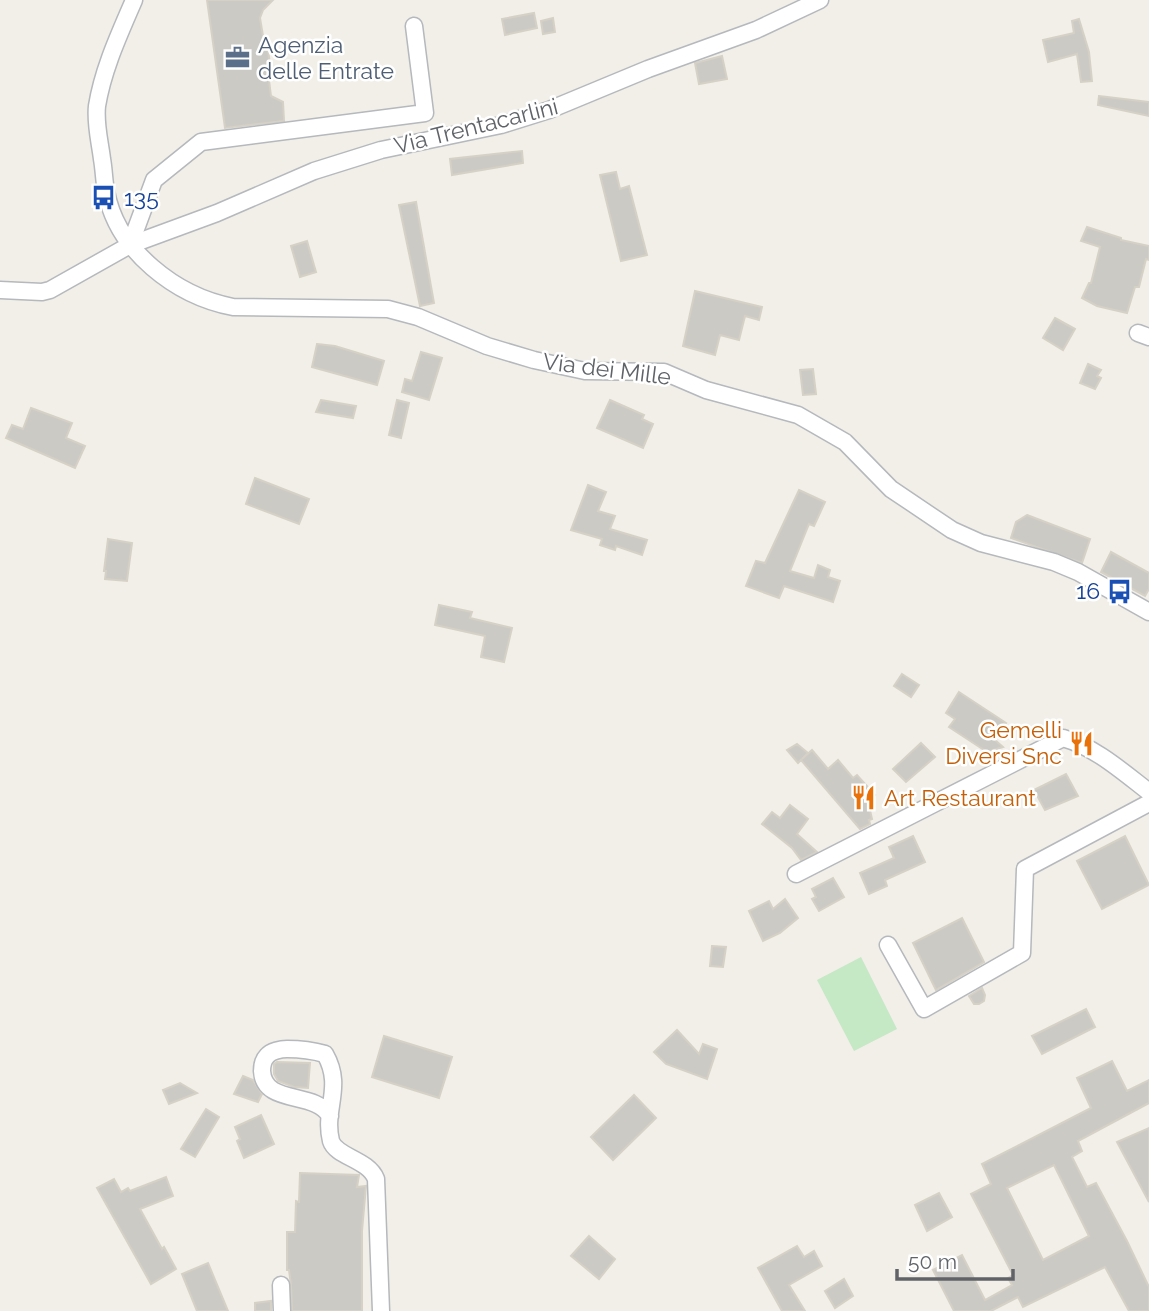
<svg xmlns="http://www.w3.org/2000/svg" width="1149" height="1311" viewBox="0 0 1149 1311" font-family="Raleway,sans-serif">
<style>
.green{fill:#c5e8c5}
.building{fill:#cccac5;stroke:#d6d1c6;stroke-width:2;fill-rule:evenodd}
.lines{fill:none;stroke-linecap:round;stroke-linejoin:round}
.minor-casing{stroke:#b5b8bc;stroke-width:19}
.minor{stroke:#fff;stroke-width:16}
.labels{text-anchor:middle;stroke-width:5;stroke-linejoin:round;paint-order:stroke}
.service-label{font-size:23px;fill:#4e5e75;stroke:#fff;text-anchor:start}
.street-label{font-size:23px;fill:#5f6368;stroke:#fff}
.transit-label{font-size:23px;fill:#164399;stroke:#fff;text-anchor:start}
.food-label{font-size:23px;fill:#c56008;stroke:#fff;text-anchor:end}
</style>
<rect width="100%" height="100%" fill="#f1efe8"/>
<!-- green -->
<polygon class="green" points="861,957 897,1029 854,1051 817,980"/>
<!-- building -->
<g class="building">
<polygon points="207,0 273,0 263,10 260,18 263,36 266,36 271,71 268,72 271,96 283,102 284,121 225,128"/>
<polygon points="534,13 537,28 505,35 502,19"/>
<polygon points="553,18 555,32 543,34 541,21"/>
<polygon points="1079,19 1089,52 1092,81 1081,82 1077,54 1048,62 1043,40 1074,33 1072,21"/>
<polygon points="722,56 727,79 699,84 695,63"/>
<polygon points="1099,96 1149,102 1149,116 1098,105"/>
<polygon points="522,151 523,163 452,175 450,159"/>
<polygon points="616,172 620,189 629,186 647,255 621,261 600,175"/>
<polygon points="416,202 434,303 420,306 399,205"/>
<polygon points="1087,227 1121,238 1121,240 1149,246 1149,260 1146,259 1139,287 1135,287 1127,313 1097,306 1082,298 1089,283 1091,283 1100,247 1081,241"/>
<polygon points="307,241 316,272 300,277 291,246"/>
<polygon points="695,291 762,307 759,320 745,316 739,340 720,335 715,355 683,346"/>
<polygon points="1055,318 1075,329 1063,350 1043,338"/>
<polygon points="317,344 335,346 384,361 377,385 312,367"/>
<polygon points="421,352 442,358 429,400 402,392 405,379 412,381"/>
<polygon points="1088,364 1101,370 1097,376 1101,378 1095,389 1080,383"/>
<polygon points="813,369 816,394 803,395 800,370"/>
<polygon points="321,400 356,406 353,418 316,412"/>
<polygon points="397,400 409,403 401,438 389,435"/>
<polygon points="610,400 644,415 642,419 653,424 643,448 597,428"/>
<polygon points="31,408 72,423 66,438 85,446 75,468 6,438 12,425 23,429"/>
<polygon points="255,478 309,499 299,524 246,504"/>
<polygon points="588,485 606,492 598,511 615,516 610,529 647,540 642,555 616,546 615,550 600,545 602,539 571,530"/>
<polygon points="799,490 825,502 814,526 809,524 790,571 814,578 818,565 830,570 828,577 840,581 833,602 784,586 779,598 746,586 756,561 765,563"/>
<polygon points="1027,515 1090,539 1082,563 1011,538 1016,522"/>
<polygon points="108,539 132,543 127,581 105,579 106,571 104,571"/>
<polygon points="1111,552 1149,573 1149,589 1145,596 1101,572"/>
<polygon points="439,605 472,612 470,618 512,628 504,662 481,657 485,636 435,625"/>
<polygon points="902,674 919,685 911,697 894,686"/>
<polygon points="959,692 1006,723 995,740 1003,747 987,752 949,727 955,719 946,713"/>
<polygon points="921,743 935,757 906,782 893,769"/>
<polygon points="797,744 808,753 802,759 812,750 828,769 838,760 853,778 857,775 875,795 868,801 872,819 869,820 870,824 860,829 801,760 798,763 787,750"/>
<polygon points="1066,774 1078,796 1045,810 1034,790"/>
<polygon points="790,805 808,819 797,834 817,852 801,860 792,848 762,824 772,812 780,818"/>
<polygon points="913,836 925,862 885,880 887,886 869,894 860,873 894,858 889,847"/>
<polygon points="1125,836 1149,885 1102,909 1077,861"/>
<polygon points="833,878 844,897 819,911 812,899 816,897 812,889"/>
<polygon points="785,899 798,918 780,933 763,941 749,911 769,901 773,909"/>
<polygon points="962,918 984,962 936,990 913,943"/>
<polygon points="712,946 726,947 723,967 710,966"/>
<polygon points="982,988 985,995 984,1001 979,1004 974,1004 969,996"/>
<polygon points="1086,1009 1095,1027 1042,1054 1032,1036"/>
<polygon points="677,1030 699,1054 703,1044 717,1049 707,1079 666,1064 654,1052"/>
<polygon points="384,1036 452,1057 439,1098 372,1077"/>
<path d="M1112 1061 1127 1091 1149 1080V1103L1078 1141 1082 1151 1072 1157 1087 1187 1096 1183 1127 1241 1149 1287V1311H1129L1105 1267 1023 1307 1018 1297 991 1311H954L933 1270 962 1255 985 1300 1012 1285 1008 1278 1013 1275 971 1194 991 1184 982 1164 1091 1108 1077 1078ZM1054 1165 1089 1236 1043 1260 1007 1188Z"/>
<polygon points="277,1062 310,1063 308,1088 294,1087 278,1081 274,1074 274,1064"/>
<polygon points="243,1076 253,1080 262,1094 258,1102 234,1094"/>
<polygon points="180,1083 197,1093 169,1104 163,1090"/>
<polygon points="634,1095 656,1118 613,1160 591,1137"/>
<polygon points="206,1109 219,1117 195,1157 181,1149"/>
<polygon points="261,1115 274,1144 244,1158 237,1141 240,1139 235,1127"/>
<polygon points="1149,1128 1149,1202 1117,1142"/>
<polygon points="300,1173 359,1175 357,1187 366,1186 362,1231 362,1311 292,1311 291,1285 289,1270 287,1270 287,1232 295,1232 296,1201 299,1202"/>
<polygon points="166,1177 173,1196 140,1209 162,1249 164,1247 176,1269 151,1284 97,1188 114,1179 121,1192 128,1188 130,1191"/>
<polygon points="939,1193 952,1217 927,1231 915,1205"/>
<polygon points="589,1236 615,1259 599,1279 571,1256"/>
<polygon points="797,1246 804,1257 814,1251 822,1266 789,1285 805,1311 782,1311 758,1268"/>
<polygon points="208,1263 228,1311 197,1311 182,1274"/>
<polygon points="844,1279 853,1296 835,1308 825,1291"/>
<polygon points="271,1301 271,1311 255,1311 255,1303"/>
</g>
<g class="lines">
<defs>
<g id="minor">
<path d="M134 0C119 35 103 69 97 106 95 124 100 142 102 159 104 170 104 181 106 191 117 251 176 296 233 307L388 309 418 317 487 346 534 360 585 371 664 372 706 390 798 415 845 442 891 489 952 530 981 543 1054 562 1078 572 1149 612"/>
<polyline points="130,245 154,180 201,142 425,113 414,26"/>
<polyline points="0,290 42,292 50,290 130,245 217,213 314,171 381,150 501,125 549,110 648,69 756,30 820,0"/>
<polyline points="1138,333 1149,337"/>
<path d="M796 874 1063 738C1095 747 1123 772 1149 792"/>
<polyline points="888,945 924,1009 1022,953 1025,869 1149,803"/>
<path d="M330 1116C315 1090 264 1106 262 1071 262 1066 263 1060 267 1056 271 1051 281 1049 287 1049 301 1049 311 1050 325 1054 344 1087 323 1109 331 1141 336 1157 368 1159 376 1179L381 1311"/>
<polyline points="281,1285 282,1311"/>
</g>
</defs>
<!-- minor casing -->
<use href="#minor" class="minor-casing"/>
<!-- minor -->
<use href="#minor" class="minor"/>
</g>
<!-- icons -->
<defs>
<symbol id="office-bare" viewBox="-9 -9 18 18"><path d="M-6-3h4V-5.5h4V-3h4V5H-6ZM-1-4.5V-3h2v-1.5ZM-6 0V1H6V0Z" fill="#5c6f8a" stroke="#fff" stroke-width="2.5" paint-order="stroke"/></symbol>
<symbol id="bus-bare" viewBox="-9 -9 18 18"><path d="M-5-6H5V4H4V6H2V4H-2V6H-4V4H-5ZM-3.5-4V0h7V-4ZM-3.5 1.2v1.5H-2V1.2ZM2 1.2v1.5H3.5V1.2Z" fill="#1a4fb4" stroke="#fff" stroke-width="2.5" paint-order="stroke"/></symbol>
<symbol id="restaurant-bare" viewBox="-9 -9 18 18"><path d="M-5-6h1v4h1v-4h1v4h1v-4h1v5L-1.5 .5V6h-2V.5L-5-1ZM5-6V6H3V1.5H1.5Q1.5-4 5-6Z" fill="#e8710a" stroke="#fff" stroke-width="2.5" paint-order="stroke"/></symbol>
</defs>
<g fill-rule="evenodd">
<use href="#office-bare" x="220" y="40" width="35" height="35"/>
<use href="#bus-bare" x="86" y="180" width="35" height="35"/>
<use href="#bus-bare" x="1102" y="574" width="35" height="35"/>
<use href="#restaurant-bare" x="1064" y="726" width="35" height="35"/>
<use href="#restaurant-bare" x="846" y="780" width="35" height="35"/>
</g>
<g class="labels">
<!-- service labels -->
<g class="service-label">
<text x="258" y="53">Agenzia<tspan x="258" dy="26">delle Entrate</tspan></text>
</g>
<!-- street labels -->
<g class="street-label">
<text transform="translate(476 126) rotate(-14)" y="8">Via Trentacarlini</text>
<text transform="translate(607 369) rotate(7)" y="8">Via dei Mille</text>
</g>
<!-- transit labels -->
<g class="transit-label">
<text x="124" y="206">135</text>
<text x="1100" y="599" text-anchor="end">16</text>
</g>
<!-- food labels -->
<g class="food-label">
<text x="1062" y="738">Gemelli<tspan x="1062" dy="26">Diversi Snc</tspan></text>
<text x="884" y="806" text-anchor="start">Art Restaurant</text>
</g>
</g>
<!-- scale -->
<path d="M897 1269v10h116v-10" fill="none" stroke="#5f6368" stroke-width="3.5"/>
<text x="908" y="1269" font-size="21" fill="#5f6368" stroke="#ffffff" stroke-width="5" paint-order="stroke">50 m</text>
</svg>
